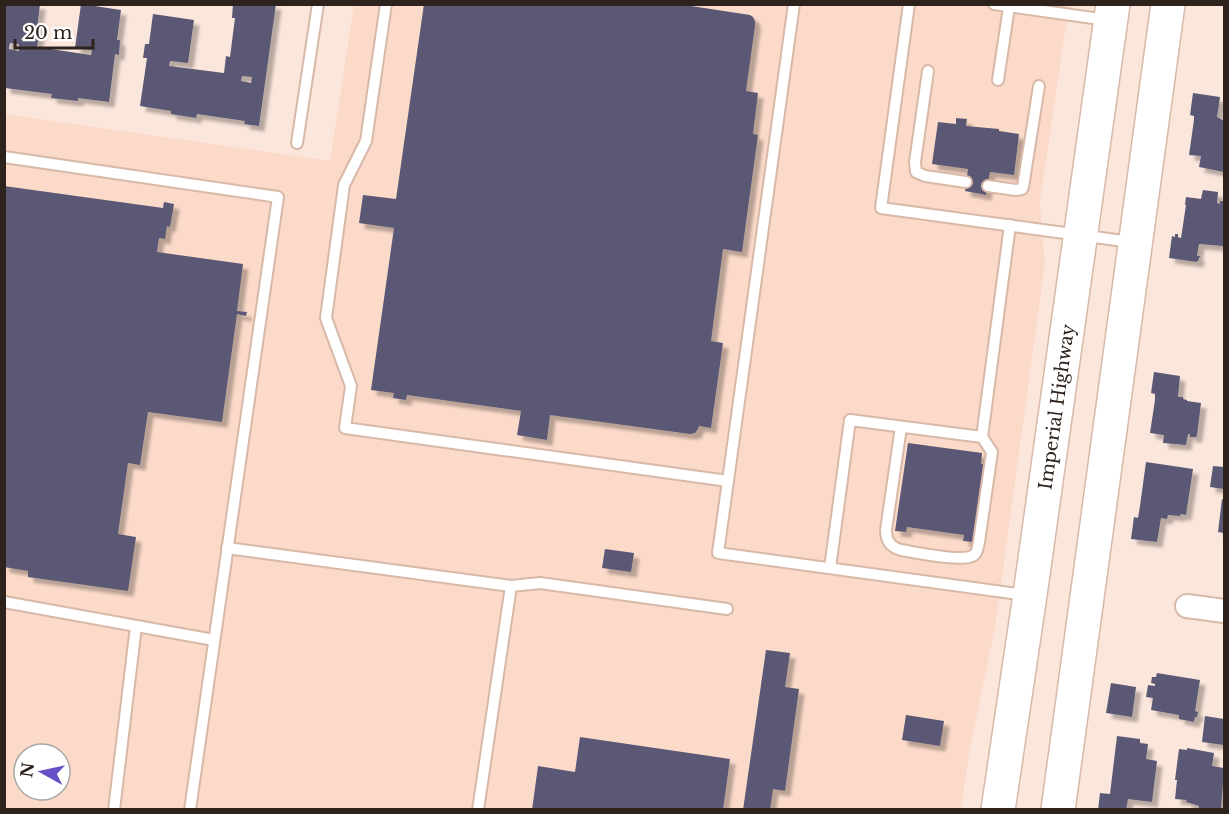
<svg xmlns="http://www.w3.org/2000/svg" width="1229" height="814" viewBox="0 0 1229 814" font-family="'Libre Baskerville',serif">
<style>
.built{fill:#fbdac9;fill-rule:evenodd}
.building{fill:#5a5975;fill-rule:evenodd;filter:url(#shadow)}
.lines{fill:none;stroke-linecap:round;stroke-linejoin:round}
.lane-casing{stroke:#d8b8a7;stroke-width:14}
.street-casing{stroke:#d8b8a7;stroke-width:26}
.primary-casing{stroke:#d8b8a7;stroke-width:36}
.lane{stroke:#fff;stroke-width:10}
.street{stroke:#fff;stroke-width:22}
.primary{stroke:#fff;stroke-width:33}
.labels{text-anchor:middle;stroke-width:6;stroke-linejoin:round;paint-order:stroke}
.street-label{font-size:18px;fill:#2e221c;stroke:#fff}
</style>
<defs>
<filter id="shadow"><feDropShadow dx="5.5" dy="5.5" stdDeviation="1.5" flood-color="#0004"/></filter>
</defs>
<rect width="100%" height="100%" fill="#fbe6db"/>
<!-- built -->
<path class="built" d="M354 5H1069L1040 202 1045 264 995 628 969 754 961 809 5 810V114L330 161ZM24 754H60V790H24Z"/>
<!-- building -->
<g class="building">
<path d="M5 4H40L37 29H40L37 47 91 55 92 50 75 48 81 4 121 10 117 40H120L119 55 115 54 109 102 78 98V101L51 98 52 94 5 88ZM10 43 19 44V51L9 49Z"/>
<path d="M233 4H276L259 126 244 124 245 121 197 114 196 118 171 114V111L140 106 147 58H143L145 44H149L153 14 194 20 188 63 170 61 169 66 224 73 226 56 230 57 235 18H232ZM242 76 252 77 251 83 241 81Z"/>
<polygon points="424,4 678,4 750,15 753,17 755,21 755,26 746,91 758,93 753,134 758,135 742,252 723,249 711,341 723,343 711,428 699,426 698,429 695,433 690,434 550,415 547,440 517,435 521,411 407,395 406,400 393,398 394,393 371,390 394,228 359,223 363,195 396,199"/>
<polygon points="1193,93 1220,97 1217,117 1224,121 1224,172 1199,167 1201,156 1189,155 1194,120 1194,116 1190,115"/>
<polygon points="956,118 967,119 966,126 999,129 999,131 1019,134 1014,175 990,172 986,195 965,191 968,169 932,164 938,122 956,124"/>
<polygon points="4,186 163,208 164,202 174,204 170,227 167,226 165,239 159,238 157,252 243,264 237,311 247,312 246,316 237,314 222,422 148,412 140,465 128,463 118,534 136,537 128,591 28,577 28,571 4,567"/>
<polygon points="1203,190 1218,192 1217,203 1220,204 1220,201 1224,201 1224,233 1223,246 1199,244 1197,256 1200,256 1198,261 1197,261 1197,262 1169,258 1172,236 1175,237 1175,234 1178,234 1178,237 1181,238 1186,205 1185,205 1186,197 1201,199"/>
<polygon points="1154,372 1180,376 1178,397 1183,397 1183,399 1187,400 1187,401 1201,403 1197,435 1196,437 1190,437 1190,434 1188,434 1186,445 1163,443 1164,435 1150,433 1155,400 1155,394 1151,393"/>
<polygon points="908,443 982,453 981,464 988,465 974,542 963,541 964,535 907,527 906,532 895,531"/>
<polygon points="1146,462 1193,469 1186,515 1181,514 1180,516 1168,515 1167,519 1161,518 1157,542 1131,539 1134,517 1138,518 1140,506"/>
<polygon points="1213,466 1224,467 1224,489 1210,487"/>
<polygon points="1222,499 1224,500 1224,533 1218,532"/>
<polygon points="605,549 634,553 631,572 602,568"/>
<polygon points="766,650 790,653 785,687 799,689 785,791 773,789 770,810 743,810"/>
<polygon points="1157,673 1200,680 1195,711 1198,712 1197,717 1195,717 1194,722 1179,719 1179,715 1151,710 1153,698 1146,697 1148,685 1155,686 1155,684 1151,683 1152,677 1156,677"/>
<polygon points="1111,683 1136,687 1132,717 1106,713"/>
<polygon points="906,715 944,721 940,746 902,740"/>
<polygon points="1205,716 1224,719 1224,745 1202,742"/>
<polygon points="1117,736 1140,739 1140,743 1148,744 1146,759 1157,761 1152,802 1128,799 1126,810 1098,810 1100,793 1110,794"/>
<polygon points="580,737 730,759 723,810 532,810 538,766 575,772"/>
<polygon points="1187,748 1214,753 1212,766 1224,768 1221,810 1198,810 1199,806 1186,802 1187,800 1175,799 1177,780 1175,780 1179,749 1187,750"/>
</g>
<g class="lines">
<defs>
<g id="lane">
<polyline points="386,4 366,141 344,185 326,318 351,386 345,428 728,481"/>
<polyline points="794,4 718,553 1025,595"/>
<polyline points="909,4 881,208 1131,242"/>
<polyline points="994,4 1107,20"/>
<polyline points="928,71 915,162 916,172 925,176 966,182"/>
<polyline points="998,80 1009,7"/>
<polyline points="297,143 318,4"/>
<polyline points="4,157 278,197 190,810"/>
<polyline points="988,186 1016,190 1022,189 1023,187 1039,86"/>
<path d="M901 427 886 530C886 541 890 547 901 550 914 552 964 563 974 555 978 552 978 546 979 542L992 452 982 437 1010 225"/>
<polyline points="227,548 511,586 540,583 727,609"/>
<polyline points="830,568 850,420 982,437"/>
<polyline points="4,602 214,640"/>
<polyline points="114,810 136,626"/>
<polyline points="478,810 511,586"/>
</g>
<polyline id="street" points="1187,606 1224,611"/>
<g id="primary">
<polyline points="998,810 1030,595 1113,4"/>
<polyline points="1058,810 1168,4"/>
</g>
</defs>
<!-- lane casing -->
<use href="#lane" class="lane-casing"/>
<!-- street casing -->
<use href="#street" class="street-casing"/>
<!-- primary casing -->
<use href="#primary" class="primary-casing"/>
<!-- lane -->
<use href="#lane" class="lane"/>
<!-- street -->
<use href="#street" class="street"/>
<!-- primary -->
<use href="#primary" class="primary"/>
</g>
<g class="labels">
<!-- street labels -->
<g class="street-label">
<text transform="translate(1057 407) rotate(-82)" y="6">Imperial Highway</text>
</g>
</g>
<!-- border -->
<rect width="1229" height="814" fill="none" stroke="#2e221c" stroke-width="12"/>
<!-- north arrow -->
<g transform="translate(42 772) rotate(278)"><circle r="28" fill="#ffffff" stroke="#aba7a4" stroke-width="1.5"/>
<path d="M0-4.5L10 22L0 15L-10 22Z" fill="#674fc8"/>
<text y="-9" font-size="16" font-weight="bold" text-anchor="middle" fill="#2e221c">N</text>
</g>
<!-- scale -->
<path d="M15 39v9h78v-9" fill="none" stroke="#2e221c" stroke-width="3"/>
<text x="24" y="39" font-size="18" fill="#2e221c" stroke="#ffffff" stroke-width="4.5" paint-order="stroke">20 m</text>
</svg>
